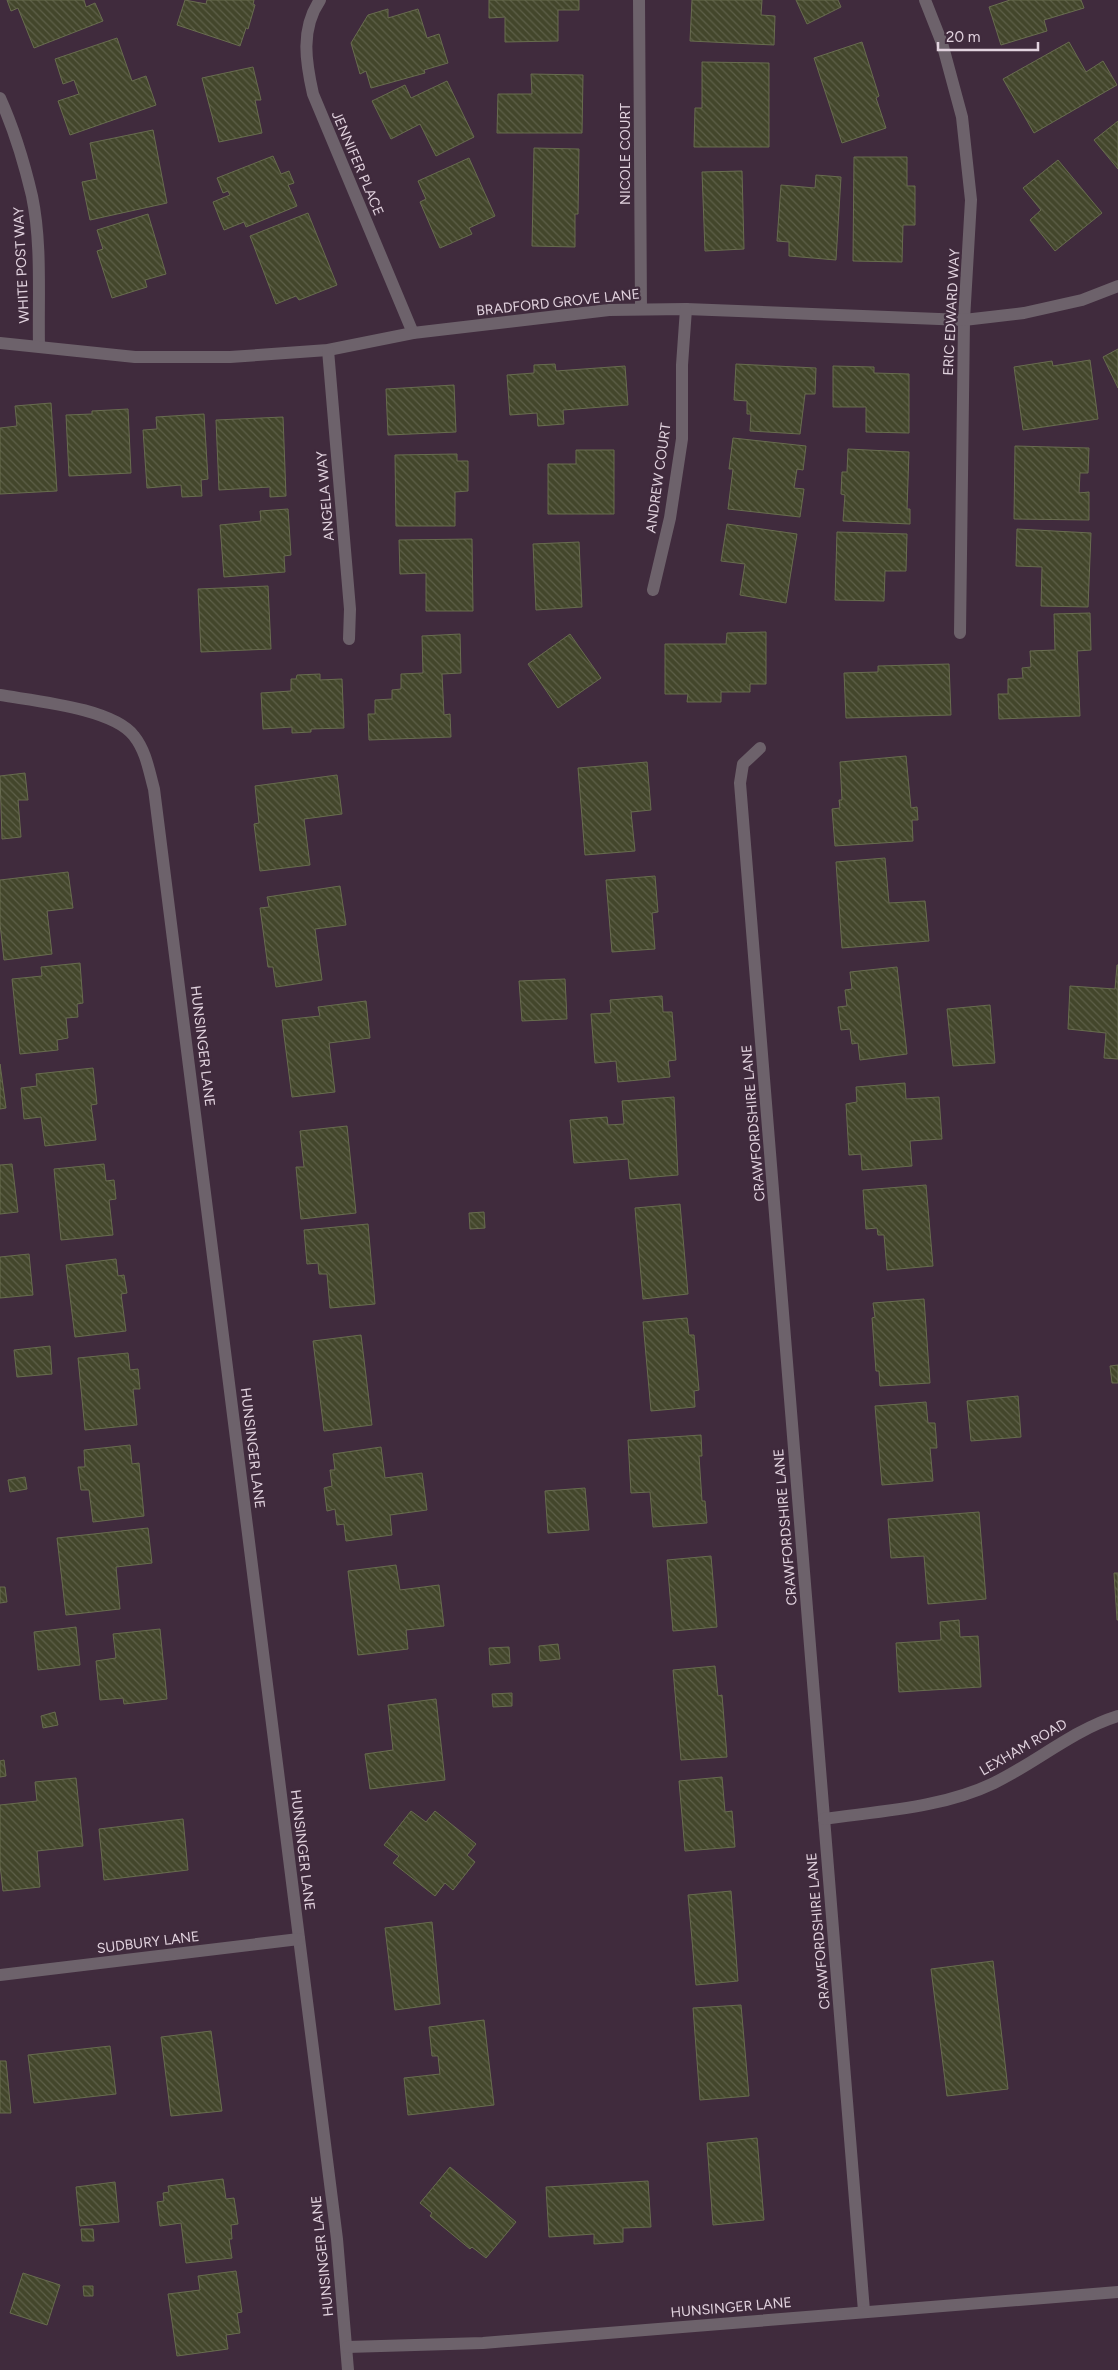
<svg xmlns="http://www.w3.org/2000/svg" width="1118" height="2370" viewBox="0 0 1118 2370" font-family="Figtree,sans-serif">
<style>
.building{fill:url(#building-back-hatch);stroke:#686c4f}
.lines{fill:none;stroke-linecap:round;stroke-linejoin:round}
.street{stroke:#6d626b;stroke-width:12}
.labels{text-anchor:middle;stroke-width:4.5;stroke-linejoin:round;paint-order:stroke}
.street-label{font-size:14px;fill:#e2d3df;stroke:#402b3d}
</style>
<defs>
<pattern id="building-back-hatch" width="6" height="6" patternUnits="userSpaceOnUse" patternTransform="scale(1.25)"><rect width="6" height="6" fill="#43462b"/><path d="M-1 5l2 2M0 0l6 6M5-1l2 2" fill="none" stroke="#5e6049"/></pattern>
</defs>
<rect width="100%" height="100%" fill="#402b3d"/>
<!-- building -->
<g class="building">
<polygon points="7,0 84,0 86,7 95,3 103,21 34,48 18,8 11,11"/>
<polygon points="185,0 206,4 207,0 254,0 253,4 255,5 248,29 246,28 240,46 177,25"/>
<polygon points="489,0 579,0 579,10 558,10 558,41 505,42 505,17 489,18"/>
<polygon points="692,0 762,0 761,15 775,16 774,45 690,41"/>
<polygon points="796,0 838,0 841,7 807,24"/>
<polygon points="1010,0 1081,0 1084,8 1044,20 1047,31 1001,45 989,7"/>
<polygon points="388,9 388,18 418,9 427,38 439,34 448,63 424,70 425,73 371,88 366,71 360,74 351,43 368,15"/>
<polygon points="117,38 132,81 146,76 156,105 70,135 58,101 79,94 74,80 63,84 55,59"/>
<polygon points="862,42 879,96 876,98 886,128 842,143 814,58"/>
<polygon points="1069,42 1086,72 1103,61 1117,85 1034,133 1003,79"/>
<polygon points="702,62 769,63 769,147 694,147 695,108 702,108"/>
<polygon points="253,67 261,100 255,100 262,133 219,142 202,78"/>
<polygon points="531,74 583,75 582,133 497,133 498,94 532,94"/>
<polygon points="447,81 474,137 436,156 420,124 391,139 372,101 405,85 411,98"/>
<polygon points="1118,121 1118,169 1094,140"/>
<polygon points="153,130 167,203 90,220 82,182 97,179 90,143"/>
<polygon points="534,148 579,149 578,214 575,214 575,247 532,246"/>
<polygon points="273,156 281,174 289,171 294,183 288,185 297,206 246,227 244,222 224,230 213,202 230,195 228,191 223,193 217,178"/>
<polygon points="854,157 907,157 907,186 915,186 915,225 903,225 902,262 853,261"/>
<polygon points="469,158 495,216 469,228 472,234 440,248 420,202 426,199 418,181"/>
<polygon points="1058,160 1102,213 1055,251 1030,220 1041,210 1023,188"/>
<polygon points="742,171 744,249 705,251 702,172"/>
<polygon points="816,175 841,177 836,260 789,256 789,242 777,241 781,185 815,188"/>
<polygon points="308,213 337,285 299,300 296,296 276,304 250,236"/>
<polygon points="148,214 166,274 145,280 147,287 112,298 97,251 103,249 97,230"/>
<polygon points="1118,349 1118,388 1103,357"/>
<polygon points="1090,360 1098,419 1023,430 1014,367 1052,361 1053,366"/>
<polygon points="555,364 556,371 625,366 628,405 563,410 564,424 538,426 537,413 510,415 507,375 534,373 534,365"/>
<polygon points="736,364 816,368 815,394 805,394 800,434 750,431 751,414 747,414 747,401 734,400"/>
<polygon points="833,366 874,367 874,373 909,374 909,433 866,432 866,407 833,407"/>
<polygon points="454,385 456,432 388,435 386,389"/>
<polygon points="51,403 57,491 0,494 0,428 17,426 15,406"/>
<polygon points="128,409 131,473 69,476 66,415 92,414 92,411"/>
<polygon points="204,414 208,479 201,480 202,496 182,497 181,485 147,488 143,430 157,429 156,417"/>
<polygon points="283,417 286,496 270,497 270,487 219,490 216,420"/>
<polygon points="733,438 806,446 803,470 797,469 794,488 804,489 800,517 728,509 733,469 729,469"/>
<polygon points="1015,446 1089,448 1088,473 1080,473 1079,493 1089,492 1089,520 1014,519"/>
<polygon points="848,449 909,452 907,509 910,509 910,524 843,521 845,495 841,494 842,472 847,472"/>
<polygon points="576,450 614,450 614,514 548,514 548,464 576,464"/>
<polygon points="457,454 457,461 468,461 468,491 455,492 455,526 396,526 395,455"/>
<polygon points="288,509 291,555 284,556 285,572 224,577 220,525 261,521 260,511"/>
<polygon points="727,524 797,534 786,603 740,595 745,564 721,561"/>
<polygon points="1017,529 1091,533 1088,607 1041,606 1042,567 1016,566"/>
<polygon points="837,532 907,534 906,571 885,571 884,601 835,600"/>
<polygon points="472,539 473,611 426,611 426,573 400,574 399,540"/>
<polygon points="579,542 582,607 536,610 533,544"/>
<polygon points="268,586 271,649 201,652 198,589"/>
<polygon points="1090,613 1091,650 1077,651 1080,716 999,719 998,694 1008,694 1008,679 1023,678 1022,668 1031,667 1030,651 1055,650 1054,614"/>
<polygon points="766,632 766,684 750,684 750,692 721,692 721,702 687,702 688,694 665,694 665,644 726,644 727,633"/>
<polygon points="460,634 461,673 442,674 444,715 450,714 451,737 369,740 368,714 375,714 375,700 392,699 392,690 401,689 401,674 423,673 422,636"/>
<polygon points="570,634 601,678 558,708 528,664"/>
<polygon points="949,664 951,715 846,718 844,673 878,672 878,666"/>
<polygon points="320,674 320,680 342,679 344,728 311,729 311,732 292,733 292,727 263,729 261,693 291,691 291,679 296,679 297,675"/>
<polygon points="906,756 911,808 917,807 918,820 912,820 913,841 835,846 832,809 840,808 839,800 842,800 840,762"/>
<polygon points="647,762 651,810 631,812 635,851 585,855 578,768"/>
<polygon points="25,773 28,800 18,800 21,837 2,839 0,776"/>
<polygon points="337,775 342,814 304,819 310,865 260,871 254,824 259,823 255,786"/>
<polygon points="885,858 889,903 925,901 929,941 842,948 836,862"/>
<polygon points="68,872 73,908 47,911 52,954 4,960 0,924 0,880"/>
<polygon points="655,876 658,912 652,913 655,949 612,952 606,880"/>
<polygon points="340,886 346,925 315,929 322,980 276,987 273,967 268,967 260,908 269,907 267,897"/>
<polygon points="80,963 83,1003 77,1004 78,1017 66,1018 68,1038 57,1040 58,1050 20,1054 12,979 42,976 41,967"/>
<polygon points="1117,965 1118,965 1118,1059 1104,1058 1106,1033 1068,1029 1070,986 1115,989"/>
<polygon points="897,967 907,1054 860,1060 858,1043 852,1044 850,1029 841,1030 838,1007 847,1006 845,990 852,989 850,972"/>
<polygon points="565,979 567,1019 522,1021 519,981"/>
<polygon points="662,996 663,1012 672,1012 676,1060 668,1061 670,1077 618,1082 616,1061 595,1063 591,1014 611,1013 610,1000"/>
<polygon points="366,1001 370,1038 329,1043 335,1092 292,1097 282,1020 320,1016 318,1007"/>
<polygon points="990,1005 995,1063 953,1066 947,1009"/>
<polygon points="0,1064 6,1108 0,1109"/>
<polygon points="93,1068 97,1104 91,1105 96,1140 45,1146 41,1117 24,1119 21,1088 37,1086 36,1074"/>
<polygon points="905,1083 906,1099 939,1097 942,1139 910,1141 912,1166 862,1170 861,1154 849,1155 846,1104 857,1102 856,1087"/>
<polygon points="674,1097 678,1175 630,1179 628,1159 574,1163 570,1120 607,1117 608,1125 624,1124 622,1101"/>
<polygon points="347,1126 356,1213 301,1219 296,1167 304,1167 300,1131"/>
<polygon points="12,1164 18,1212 0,1214 0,1165"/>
<polygon points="104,1164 106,1181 114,1180 116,1199 109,1200 113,1235 61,1240 54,1169"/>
<polygon points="926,1185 933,1266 887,1270 884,1235 878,1235 877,1228 866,1229 863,1190"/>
<polygon points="680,1204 688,1294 643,1299 635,1208"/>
<polygon points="484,1212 485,1228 470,1229 469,1213"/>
<polygon points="368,1224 375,1304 330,1308 327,1274 319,1274 318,1263 307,1264 304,1230"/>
<polygon points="29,1254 33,1295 0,1298 0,1257"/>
<polygon points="116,1259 118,1276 124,1275 127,1293 121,1294 126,1331 75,1337 66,1265"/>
<polygon points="924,1299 930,1383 880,1386 879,1371 876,1371 872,1318 875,1317 873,1303"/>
<polygon points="687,1318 689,1335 694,1335 699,1390 694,1391 695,1407 651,1411 643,1322"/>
<polygon points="361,1335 372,1425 324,1431 313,1341"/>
<polygon points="50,1346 52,1374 17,1377 14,1350"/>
<polygon points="128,1353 130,1370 138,1369 140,1389 133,1389 137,1425 85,1430 78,1358"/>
<polygon points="1118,1365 1118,1383 1112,1383 1110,1366"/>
<polygon points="1018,1396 1021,1437 971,1441 967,1401"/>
<polygon points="926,1402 928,1423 935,1423 937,1448 930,1448 933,1481 882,1485 875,1406"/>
<polygon points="701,1435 702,1456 699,1456 702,1501 705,1501 707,1523 653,1527 650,1492 631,1493 628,1440"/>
<polygon points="130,1445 132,1464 139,1463 144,1516 93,1522 89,1490 81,1490 78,1467 85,1467 84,1450"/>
<polygon points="381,1447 385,1478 422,1473 427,1510 390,1515 392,1535 346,1541 344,1524 337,1525 335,1509 327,1511 324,1488 332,1486 330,1470 335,1470 333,1454"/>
<polygon points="25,1477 27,1489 10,1492 8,1480"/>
<polygon points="585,1488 589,1530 548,1533 545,1491"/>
<polygon points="979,1512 986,1599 928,1604 924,1556 891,1558 888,1519"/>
<polygon points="148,1528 152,1563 116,1567 120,1609 66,1615 57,1538"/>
<polygon points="711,1556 717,1627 673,1631 667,1560"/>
<polygon points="396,1565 400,1590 439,1585 444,1626 406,1630 408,1649 358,1655 348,1571"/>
<polygon points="1114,1573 1118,1573 1118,1620 1117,1620"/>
<polygon points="0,1587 5,1587 7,1602 0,1603"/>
<polygon points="959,1620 960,1637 978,1636 981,1687 899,1692 896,1643 941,1640 940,1622"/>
<polygon points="76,1627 80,1665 38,1670 34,1632"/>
<polygon points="160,1629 167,1699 124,1704 123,1698 100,1700 96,1661 116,1658 113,1634"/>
<polygon points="558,1644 560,1659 540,1661 539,1646"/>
<polygon points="509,1647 510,1663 490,1665 489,1648"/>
<polygon points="715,1666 718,1696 722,1695 727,1757 681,1760 673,1670"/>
<polygon points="512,1693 512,1706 493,1707 492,1694"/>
<polygon points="436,1699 445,1780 370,1789 365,1754 393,1750 388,1705"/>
<polygon points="55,1712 58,1725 43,1728 41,1716"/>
<polygon points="4,1760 6,1776 0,1777 0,1761"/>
<polygon points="722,1777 725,1812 732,1811 735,1847 685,1851 679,1781"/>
<polygon points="76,1778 83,1846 37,1851 40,1887 3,1891 0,1865 0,1805 37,1801 35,1782"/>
<polygon points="411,1811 426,1822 435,1811 476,1844 467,1855 475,1862 453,1890 445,1883 435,1896 393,1863 399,1856 384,1845"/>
<polygon points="183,1819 188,1870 104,1880 99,1829"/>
<polygon points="731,1891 738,1981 696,1985 688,1895"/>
<polygon points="432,1922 440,2004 395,2010 385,1928"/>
<polygon points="993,1961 1008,2089 947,2096 931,1969"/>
<polygon points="741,2005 749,2096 700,2100 693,2008"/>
<polygon points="484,2020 494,2105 408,2115 404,2078 440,2074 438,2056 432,2056 429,2027"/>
<polygon points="211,2031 222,2111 171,2116 161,2037"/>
<polygon points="110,2046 116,2094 34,2103 28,2055"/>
<polygon points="0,2061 6,2061 11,2113 0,2113"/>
<polygon points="757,2138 764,2220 713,2225 707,2143"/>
<polygon points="450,2167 516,2222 486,2258 472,2247 470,2249 430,2216 432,2213 420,2203"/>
<polygon points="223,2179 226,2199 234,2198 238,2224 231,2225 232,2239 229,2239 232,2258 186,2263 181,2223 160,2226 157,2202 164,2201 163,2193 169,2192 168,2186"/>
<polygon points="648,2181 651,2227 623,2228 623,2242 594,2244 594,2234 549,2237 546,2187"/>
<polygon points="115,2182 119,2222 80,2226 76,2187"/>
<polygon points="81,2229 93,2229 94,2241 82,2241"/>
<polygon points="236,2271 242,2312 237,2313 240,2333 226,2335 228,2349 177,2356 168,2294 200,2290 198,2276"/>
<polygon points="23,2273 60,2285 47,2325 10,2313"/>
<polygon points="83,2286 93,2286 93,2296 84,2296"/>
</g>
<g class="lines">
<!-- street -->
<g class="street">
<path d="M320 0C300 29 306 63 313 94L413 333"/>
<polyline points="639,0 641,309"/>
<polyline points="925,0 942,43 962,117 971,200 964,320 960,633"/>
<path d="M0 98C14 129 24 162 32 196 42 244 38 297 39 346"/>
<polyline points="0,343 135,357 230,357 328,350 413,333 609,310 686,309 964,320 1024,313 1082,300 1118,286"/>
<polyline points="328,350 350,609 349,639"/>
<polyline points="653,590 670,518 682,439 682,365 686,309"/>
<path d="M0 695C34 701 113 708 134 736 146 751 149 771 154 789L337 2239 348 2370"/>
<polyline points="760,748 743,764 740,783 864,2311"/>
<path d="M824 1819C880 1811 942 1808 994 1783 1037 1762 1073 1730 1118 1716"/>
<polyline points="0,1975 299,1939"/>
<polyline points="347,2347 483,2343 1118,2292"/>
</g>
</g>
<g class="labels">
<!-- street labels -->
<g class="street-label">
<text transform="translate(625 154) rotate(-90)" y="5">NICOLE COURT</text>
<text transform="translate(358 163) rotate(67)" y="5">JENNIFER PLACE</text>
<text transform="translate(21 265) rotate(-93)" y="5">WHITE POST WAY</text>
<text transform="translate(558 302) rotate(-6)" y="5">BRADFORD GROVE LANE</text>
<text transform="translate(951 312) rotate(-87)" y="5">ERIC EDWARD WAY</text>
<text transform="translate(658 478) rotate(-82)" y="5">ANDREW COURT</text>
<text transform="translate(325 496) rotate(-95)" y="5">ANGELA WAY</text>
<text transform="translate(203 1046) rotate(83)" y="5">HUNSINGER LANE</text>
<text transform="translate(753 1123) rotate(-95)" y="5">CRAWFORDSHIRE LANE</text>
<text transform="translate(253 1448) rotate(83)" y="5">HUNSINGER LANE</text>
<text transform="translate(785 1527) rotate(-95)" y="5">CRAWFORDSHIRE LANE</text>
<text transform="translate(1023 1747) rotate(-30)" y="5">LEXHAM ROAD</text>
<text transform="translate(303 1850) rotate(83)" y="5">HUNSINGER LANE</text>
<text transform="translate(818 1931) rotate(-95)" y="5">CRAWFORDSHIRE LANE</text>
<text transform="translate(148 1942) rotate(-7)" y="5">SUDBURY LANE</text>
<text transform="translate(322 2256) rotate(-96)" y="5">HUNSINGER LANE</text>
<text transform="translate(731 2307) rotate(-5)" y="5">HUNSINGER LANE</text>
</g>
</g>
<!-- scale -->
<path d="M938 42v8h100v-8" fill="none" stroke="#e2d3df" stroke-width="2.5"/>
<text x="946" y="42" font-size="15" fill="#e2d3df" stroke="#402b3d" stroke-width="4" paint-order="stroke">20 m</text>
</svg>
